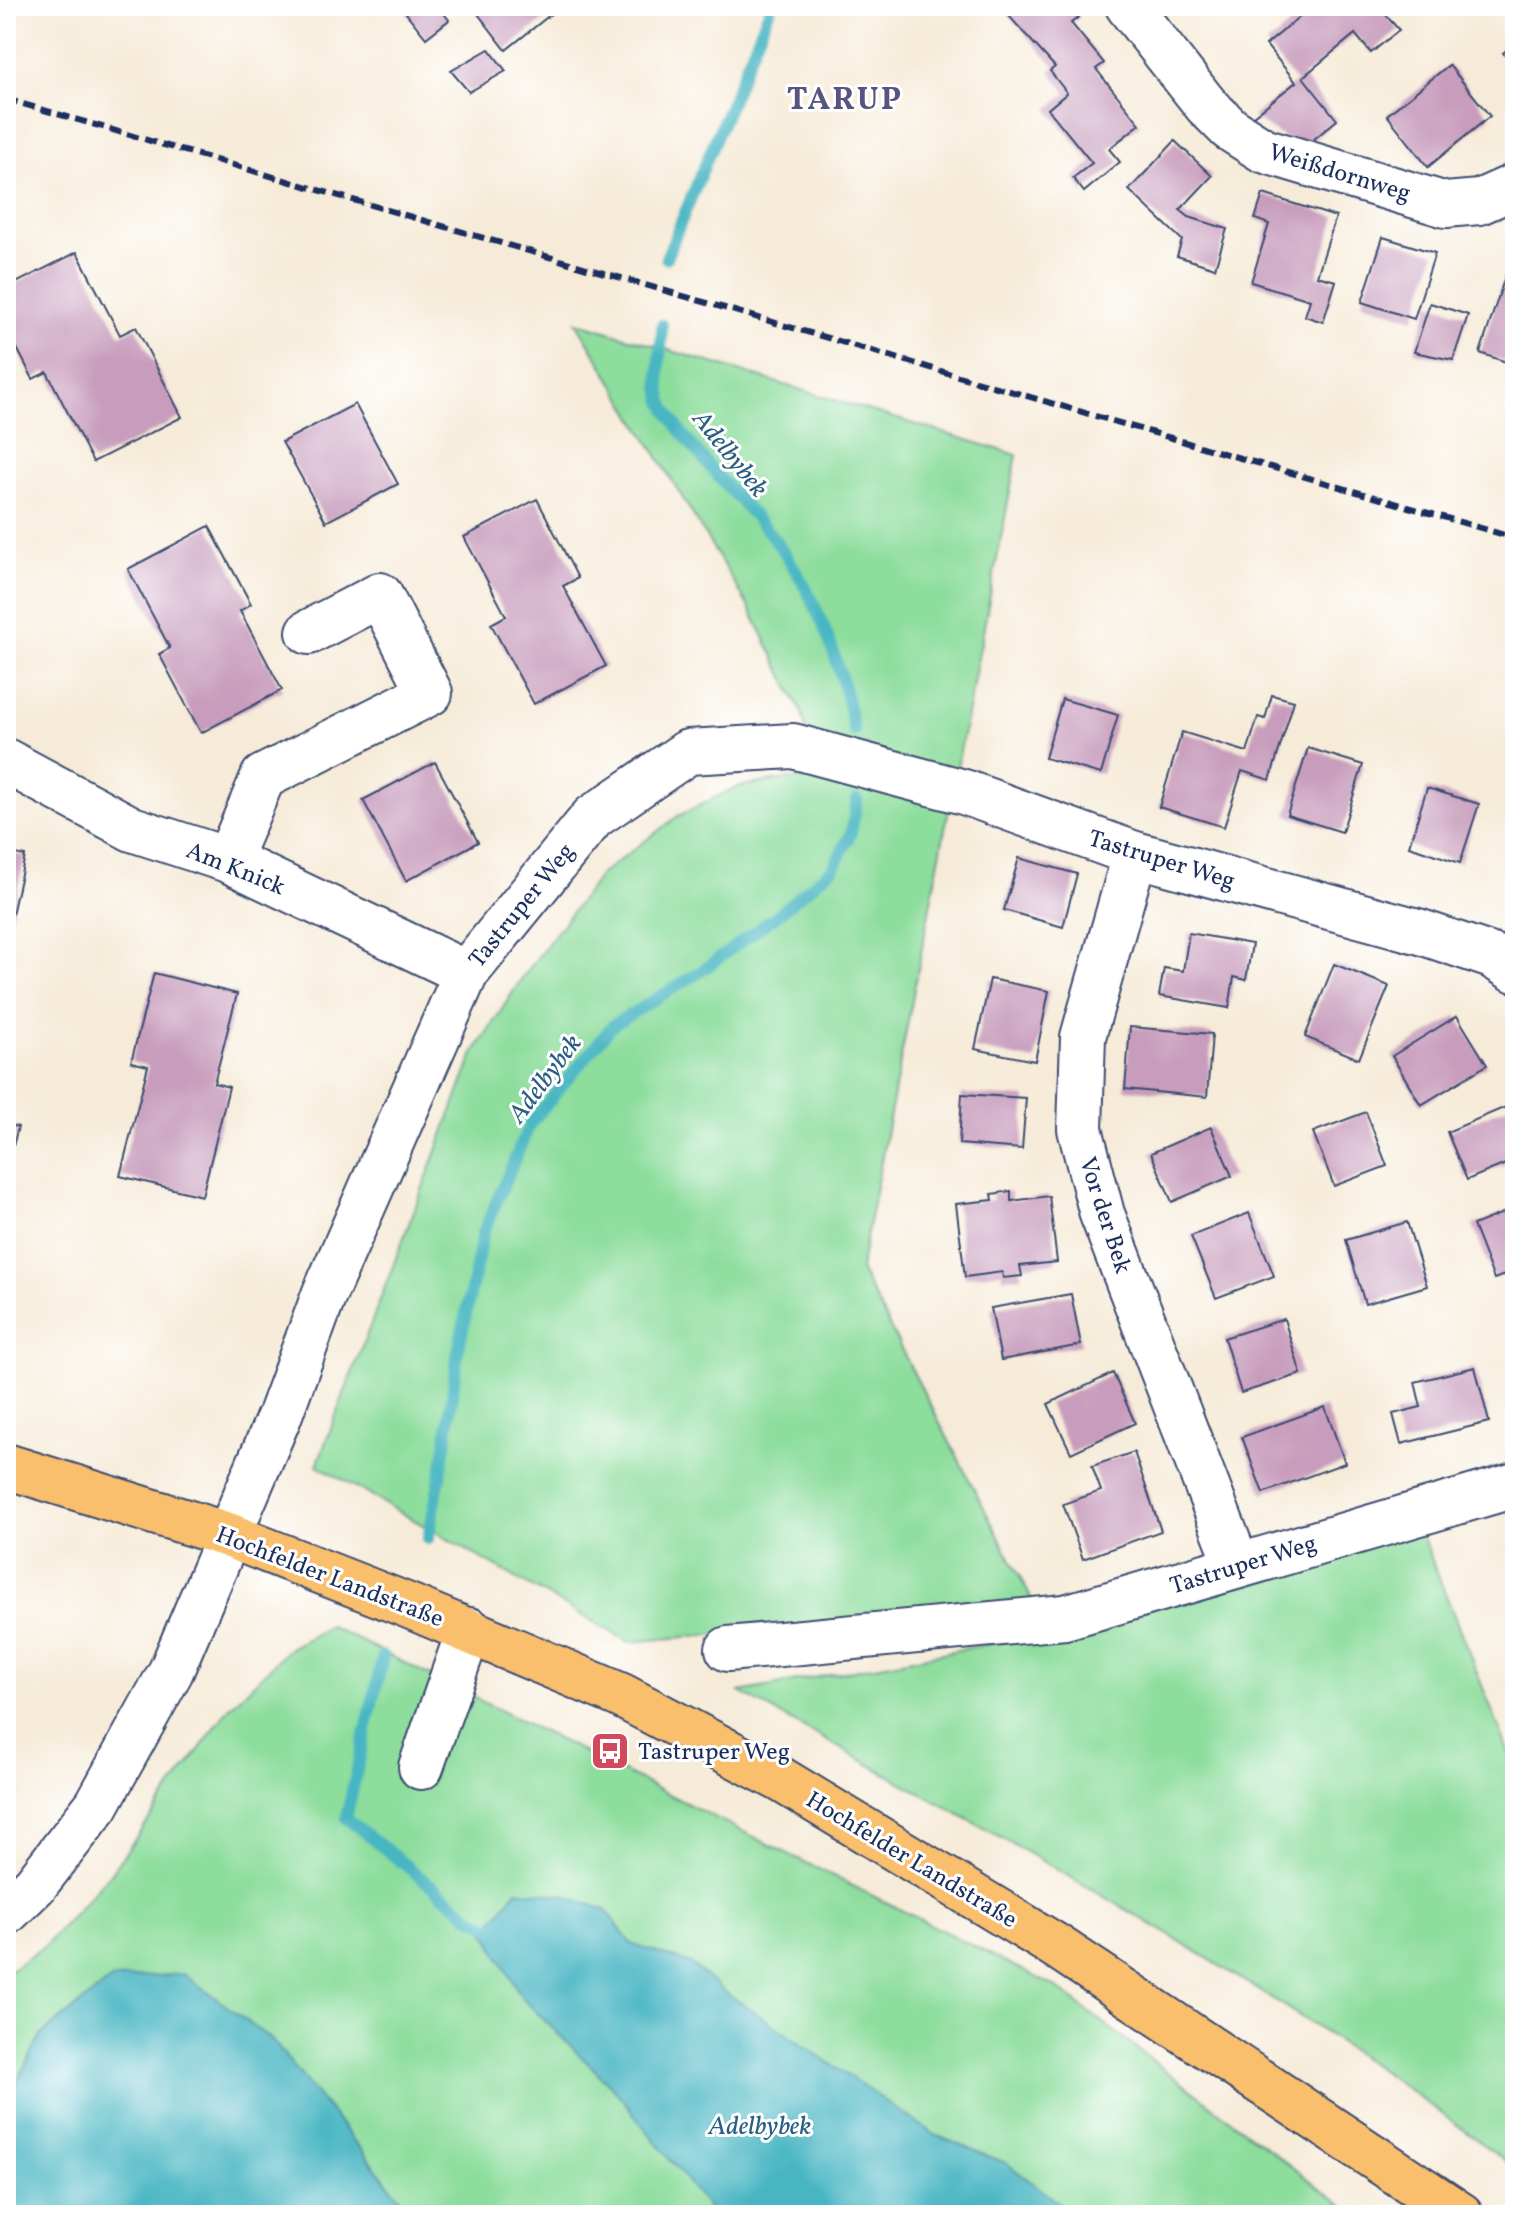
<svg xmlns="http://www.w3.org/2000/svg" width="1521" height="2221" viewBox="0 0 1521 2221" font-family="Vollkorn,serif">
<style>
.green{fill:#8ddd9d;stroke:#54867e;stroke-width:2}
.water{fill:#47b5c2;stroke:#317290;stroke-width:2}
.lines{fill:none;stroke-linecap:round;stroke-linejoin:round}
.stream{stroke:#47b5c2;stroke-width:12}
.building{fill:#c79cbc}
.minor-casing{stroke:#3c4b70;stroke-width:48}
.major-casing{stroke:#3c4b70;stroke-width:48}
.minor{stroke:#fff;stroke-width:44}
.major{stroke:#f9bf6d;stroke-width:44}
.rail{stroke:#1b2f5e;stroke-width:6;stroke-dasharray:12 6;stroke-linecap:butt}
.labels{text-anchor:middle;stroke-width:6;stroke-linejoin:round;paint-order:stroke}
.street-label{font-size:24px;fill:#1b2f5e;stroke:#fff}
.poi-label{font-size:24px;fill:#1b2f5e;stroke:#fff;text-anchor:start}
.water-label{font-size:26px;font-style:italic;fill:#2a5e81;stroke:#fff}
.district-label{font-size:32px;font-weight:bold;letter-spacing:2px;fill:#57557f;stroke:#fff}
</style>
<rect width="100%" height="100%" fill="#fff"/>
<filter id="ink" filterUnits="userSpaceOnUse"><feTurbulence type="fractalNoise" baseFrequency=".0125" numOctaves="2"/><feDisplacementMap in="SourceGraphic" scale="16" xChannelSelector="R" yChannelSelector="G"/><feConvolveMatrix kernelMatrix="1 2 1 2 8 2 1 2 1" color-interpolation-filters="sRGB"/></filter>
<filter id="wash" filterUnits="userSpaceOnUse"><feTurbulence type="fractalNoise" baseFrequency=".006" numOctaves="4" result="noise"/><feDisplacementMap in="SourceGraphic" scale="32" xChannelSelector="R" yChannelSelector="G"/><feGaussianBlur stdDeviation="1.8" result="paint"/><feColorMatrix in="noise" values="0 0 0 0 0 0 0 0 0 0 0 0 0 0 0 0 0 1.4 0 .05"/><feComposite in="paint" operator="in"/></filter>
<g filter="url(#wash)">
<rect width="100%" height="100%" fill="#f6ebd8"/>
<!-- green -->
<g class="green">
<polygon points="576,322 1017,455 860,1270 1035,1606 629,1642 317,1465 475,1051 522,978 600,875 678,816 737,787 786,779 818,779 802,713 750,609"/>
<path d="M1419 1528 1515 1768V2169C1276 1981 1004 1841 740 1692L1093 1624Z"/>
<polygon points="330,1626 1056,1987 1355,2215 6,2215 6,1973 46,1945 110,1874 229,1708 290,1648"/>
</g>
<!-- water -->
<g class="water">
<polygon points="517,1890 562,1895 606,1910 631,1944 691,1964 722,1990 935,2135 1006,2163 1075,2215 714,2215 613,2088 522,1998 485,1931"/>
<polygon points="184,1974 273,2041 414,2215 10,2215 6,2210 6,2104 41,2035 112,1979"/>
</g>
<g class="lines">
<!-- stream -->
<g class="stream">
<polyline points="666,258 771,6"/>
<path d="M662 325C662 347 656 377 662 398 669 428 748 508 772 536 816 592 841 663 854 731"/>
<polyline points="428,1539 445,1451 457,1357 483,1233 530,1124 613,1025 700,972 776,916 834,867 851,833 857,800"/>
<polyline points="383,1656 346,1818 472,1918 502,1933"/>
</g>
</g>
<g id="blocks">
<!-- building -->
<g class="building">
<polygon points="415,6 438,6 449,20 426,38 406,13"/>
<polygon points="472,6 561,6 506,50"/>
<polygon points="1000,6 1070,6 1079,17 1071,23 1104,63 1096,69 1140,124 1109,149 1120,162 1084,192 1073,178 1092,163 1048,109 1067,93 1050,71 1055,67"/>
<polygon points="1313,6 1378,6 1399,30 1371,53 1355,34 1303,77 1337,120 1302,149 1252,117 1296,82 1266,45"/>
<polygon points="1515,43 1515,69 1503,53"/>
<polygon points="489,49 506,71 469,92 451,71"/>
<polygon points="1449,65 1490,116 1428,167 1387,115"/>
<polygon points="1175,141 1212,176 1180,210 1189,217 1227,229 1215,268 1177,256 1182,240 1129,190"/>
<polygon points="1263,194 1336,217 1317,276 1336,281 1323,322 1305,316 1310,300 1251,282 1269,224 1255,219"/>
<polygon points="1383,237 1435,253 1414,319 1362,302"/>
<polygon points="1514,249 1515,249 1515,365 1480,353"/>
<polygon points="77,252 120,335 136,327 182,417 93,462 47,372 33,379 6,327 6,288"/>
<polygon points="1430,303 1468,315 1453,360 1414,352"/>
<polygon points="355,404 398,484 326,522 282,442"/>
<polygon points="537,499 578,578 563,586 606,666 534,704 491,624 506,616 464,537"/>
<polygon points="209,526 251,604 240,611 282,690 201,733 159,654 170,648 128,569"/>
<polygon points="1272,695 1294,701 1270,780 1242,771 1224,827 1159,807 1182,732 1247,752 1258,717 1265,719"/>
<polygon points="1062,699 1118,715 1101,774 1045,758"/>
<polygon points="1308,748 1363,765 1342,832 1287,815"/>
<polygon points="435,762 478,842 406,881 363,800"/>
<polygon points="1427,788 1479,804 1460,863 1409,846"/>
<polygon points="6,852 25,856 7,937 6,937"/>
<polygon points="1019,858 1077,874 1063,927 1004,910"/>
<polygon points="1189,933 1252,944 1246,980 1234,977 1229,1008 1159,996 1164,968 1183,971"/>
<polygon points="1334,964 1389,986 1359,1059 1305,1037"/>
<polygon points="154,973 237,994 214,1083 229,1087 202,1196 120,1176 148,1066 131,1062"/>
<polygon points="990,979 1049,991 1035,1061 975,1049"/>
<polygon points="1457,1016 1487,1065 1421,1105 1392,1056"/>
<polygon points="1130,1027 1212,1034 1207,1097 1125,1089"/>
<polygon points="962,1094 1026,1098 1022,1149 959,1144"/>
<polygon points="1515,1103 1515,1160 1467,1180 1447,1132"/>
<polygon points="1366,1112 1387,1166 1334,1186 1313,1132"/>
<polygon points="6,1124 18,1127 7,1169 6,1169"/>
<polygon points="1211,1127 1232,1176 1172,1202 1151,1153"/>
<polygon points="1011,1191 1011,1201 1049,1196 1057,1262 1020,1266 1022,1276 1003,1278 1002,1272 965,1277 956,1204 993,1200 992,1194"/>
<polygon points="1515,1208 1515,1271 1494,1279 1473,1225"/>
<polygon points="1249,1213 1274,1276 1216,1298 1191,1236"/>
<polygon points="1407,1222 1427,1286 1365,1304 1346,1240"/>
<polygon points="1071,1294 1081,1345 1001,1360 991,1308"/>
<polygon points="1284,1319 1301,1374 1241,1393 1224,1338"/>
<polygon points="1475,1367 1489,1422 1401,1444 1393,1414 1421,1407 1415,1382"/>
<polygon points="1113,1373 1135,1423 1071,1453 1048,1404"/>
<polygon points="1325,1407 1345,1463 1263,1493 1242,1437"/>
<polygon points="1134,1452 1161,1531 1083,1559 1063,1504 1101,1491 1092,1466"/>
</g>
</g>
</g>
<g filter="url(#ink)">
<use href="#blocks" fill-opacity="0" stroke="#3c4b70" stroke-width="2"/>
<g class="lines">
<defs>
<g id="minor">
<polyline points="1128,6 1206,105 1230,129 1263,150 1446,205 1479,202 1515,186"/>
<polyline points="6,761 132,829 228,860 466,973"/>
<polyline points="1135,854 1083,1037 1080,1129 1102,1214 1237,1564"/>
<polyline points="228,860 263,777 430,693 380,595 309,632"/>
<polyline points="728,1649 1065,1617 1515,1485"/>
<polyline points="421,1767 469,1630"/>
<polyline points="6,1913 35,1885 97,1805 171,1671 279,1417 324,1295 466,973 593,817 688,752 793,746 964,792 1135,854 1421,932 1492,956 1515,970"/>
</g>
<polyline id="major" points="6,1466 228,1535 409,1606 620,1695 780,1779 1056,1946 1461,2215"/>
</defs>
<!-- minor casing -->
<use href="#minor" class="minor-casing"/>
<!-- major casing -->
<use href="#major" class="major-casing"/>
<!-- minor -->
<use href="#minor" class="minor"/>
<!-- major -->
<use href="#major" class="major"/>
<!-- rail -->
<polyline class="rail" points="6,99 1515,538"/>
</g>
</g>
<!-- icons -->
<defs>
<symbol id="bus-square" viewBox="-11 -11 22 22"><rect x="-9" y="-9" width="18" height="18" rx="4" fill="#d1495b" stroke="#fff"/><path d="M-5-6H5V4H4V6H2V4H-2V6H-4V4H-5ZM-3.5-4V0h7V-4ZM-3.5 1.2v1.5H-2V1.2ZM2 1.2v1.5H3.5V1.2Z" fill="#fff"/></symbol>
</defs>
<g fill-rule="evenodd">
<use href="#bus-square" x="588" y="1729" width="44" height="44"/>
</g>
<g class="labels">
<!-- street labels -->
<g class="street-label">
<text transform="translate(1340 172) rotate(17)" y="8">Weißdornweg</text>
<text transform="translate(1162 859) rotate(17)" y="8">Tastruper Weg</text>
<text transform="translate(236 868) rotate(22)" y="8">Am Knick</text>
<text transform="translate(521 905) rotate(-51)" y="8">Tastruper Weg</text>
<text transform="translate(1106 1215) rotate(72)" y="8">Vor der Bek</text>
<text transform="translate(1243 1564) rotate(-17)" y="8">Tastruper Weg</text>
<text transform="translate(330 1576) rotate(21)" y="8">Hochfelder Landstraße</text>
<text transform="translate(912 1859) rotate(31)" y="8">Hochfelder Landstraße</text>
</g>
<!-- poi labels -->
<g class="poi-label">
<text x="638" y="1759">Tastruper Weg</text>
</g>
<!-- water labels -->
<g class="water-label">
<text transform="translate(731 453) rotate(51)" y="9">Adelbybek</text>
<text transform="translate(544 1078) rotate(-53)" y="9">Adelbybek</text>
<text x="760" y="2134">Adelbybek</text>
</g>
<!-- district labels -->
<g class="district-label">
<text x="845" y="109">TARUP</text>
</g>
</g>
<!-- margin -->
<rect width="1521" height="2221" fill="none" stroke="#fff" stroke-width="32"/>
</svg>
